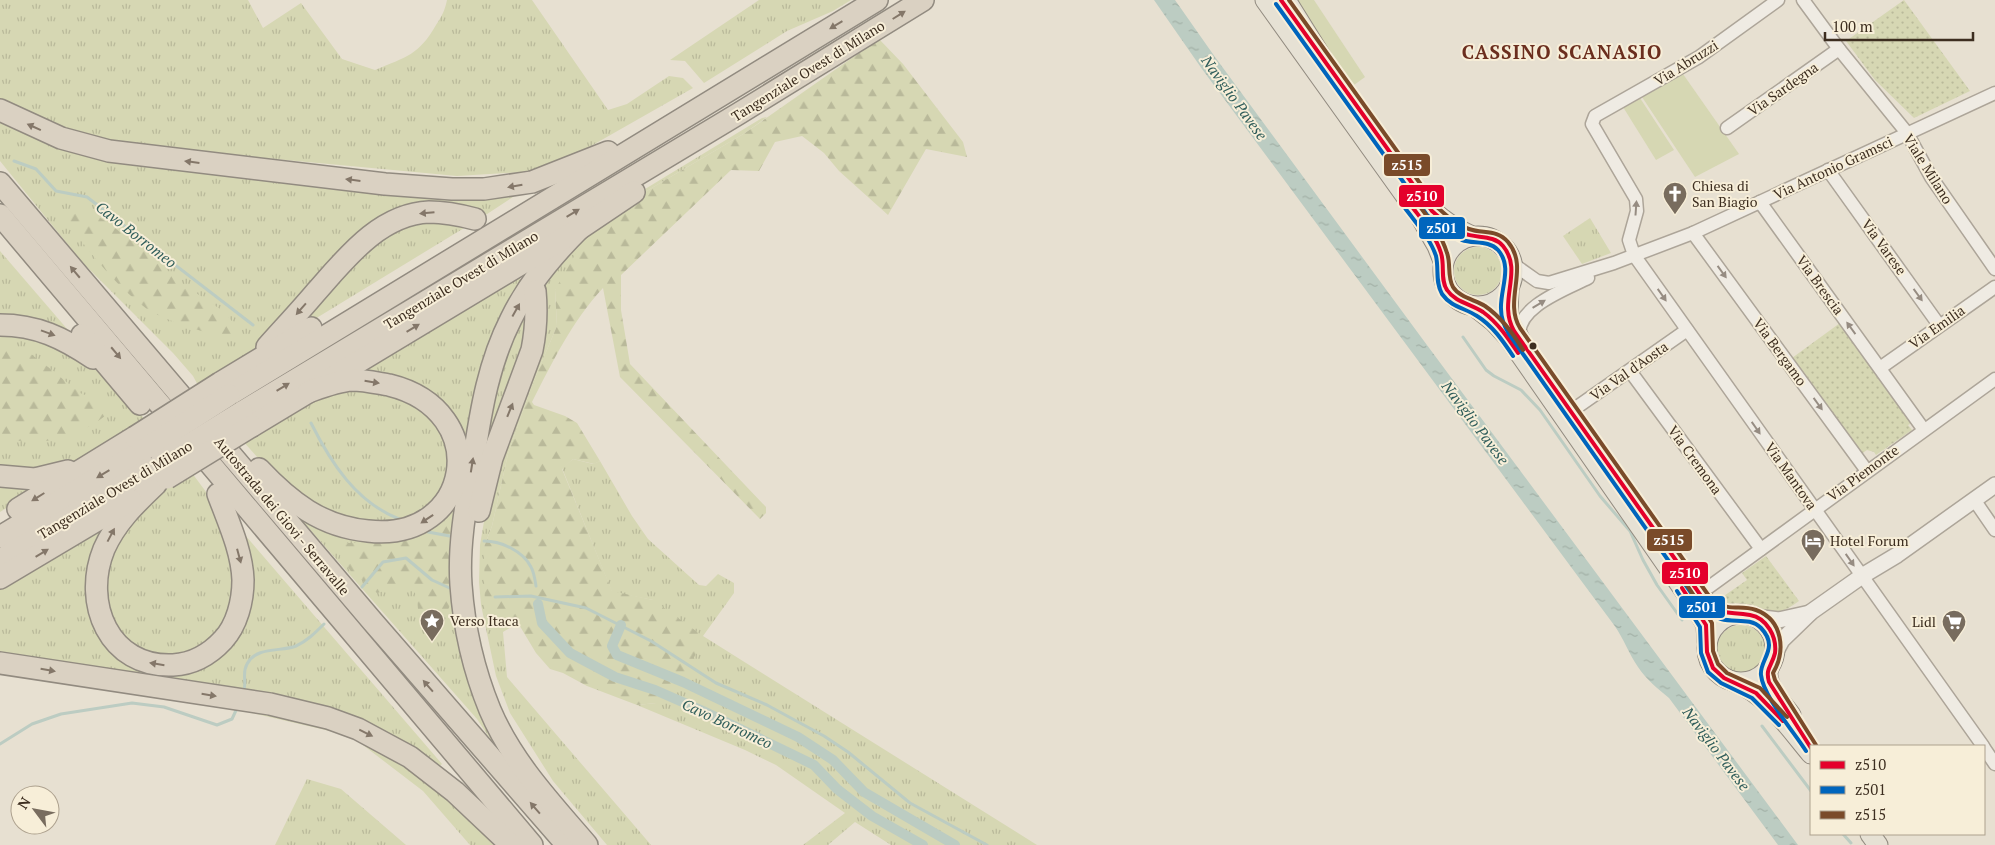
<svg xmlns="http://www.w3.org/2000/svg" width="1995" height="845" viewBox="0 0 1995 845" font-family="'PT Serif',serif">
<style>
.grass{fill:url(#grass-tufts)}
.forest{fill:url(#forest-firs)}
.park{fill:url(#park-dots)}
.garden{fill:#d6d7b3}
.water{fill:url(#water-ripples)}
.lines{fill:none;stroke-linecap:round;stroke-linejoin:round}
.stream{stroke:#bcccc2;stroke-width:3}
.canal{stroke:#bcccc2;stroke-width:10}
.minor-casing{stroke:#ada599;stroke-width:15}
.tertiary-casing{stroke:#ada599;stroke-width:18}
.primary-casing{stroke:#928b80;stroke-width:21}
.motorway-casing{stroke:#928b80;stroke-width:24}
.minor{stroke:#efebe3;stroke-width:12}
.tertiary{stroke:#efebe3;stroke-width:15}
.primary{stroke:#e6e1d4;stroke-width:19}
.motorway{stroke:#dad1c2;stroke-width:21}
.motorway-bridge-casing{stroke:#928b80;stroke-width:24;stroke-linecap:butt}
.motorway-bridge{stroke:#dad1c2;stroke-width:21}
.bus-1-casing{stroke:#f7eed8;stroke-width:8}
.bus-2-casing{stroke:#f7eed8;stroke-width:8}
.bus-3-casing{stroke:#f7eed8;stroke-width:8}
.bus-1{stroke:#e4002b;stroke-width:4}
.bus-2{stroke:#0065bd;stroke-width:4}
.bus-3{stroke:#7a4b2a;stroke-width:4}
.oneway{fill:#847769}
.oneway2{fill:#968c82}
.bus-dot{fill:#3d2e20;stroke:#f7eed8;stroke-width:2}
.labels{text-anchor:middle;stroke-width:4;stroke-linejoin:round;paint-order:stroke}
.street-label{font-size:14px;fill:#3d2e20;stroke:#f7eed8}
.poi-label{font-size:14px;fill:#3d2e20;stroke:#f7eed8;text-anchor:start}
.water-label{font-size:15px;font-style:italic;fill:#2f5d5a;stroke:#f7eed8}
.district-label{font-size:19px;font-weight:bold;letter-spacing:1px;fill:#6b2e1e;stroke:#f7eed8}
.line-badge{stroke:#f7eed8;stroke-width:2}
.badge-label{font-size:14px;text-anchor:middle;font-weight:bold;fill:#fff}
</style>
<defs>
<pattern id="grass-tufts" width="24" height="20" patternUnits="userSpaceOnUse" patternTransform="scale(1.25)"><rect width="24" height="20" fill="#d6d7b3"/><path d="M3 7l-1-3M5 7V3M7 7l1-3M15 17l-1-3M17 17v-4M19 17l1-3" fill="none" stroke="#b9b99a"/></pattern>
<pattern id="forest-firs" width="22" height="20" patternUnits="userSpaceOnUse" patternTransform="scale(1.25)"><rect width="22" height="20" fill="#d6d7b3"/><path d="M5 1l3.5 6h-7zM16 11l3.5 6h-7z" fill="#b9b99a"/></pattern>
<pattern id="park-dots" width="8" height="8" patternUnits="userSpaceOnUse" patternTransform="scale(1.25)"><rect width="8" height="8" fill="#d6d7b3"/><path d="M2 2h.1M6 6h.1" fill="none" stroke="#b9b99a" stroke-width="1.8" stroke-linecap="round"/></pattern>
<pattern id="water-ripples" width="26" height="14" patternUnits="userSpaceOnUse" patternTransform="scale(1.25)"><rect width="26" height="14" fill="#bcccc2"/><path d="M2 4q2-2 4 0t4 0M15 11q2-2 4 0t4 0" fill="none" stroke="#a2b0a6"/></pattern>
</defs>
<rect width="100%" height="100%" fill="#e7e0d1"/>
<!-- grass -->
<g class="grass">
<path d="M0 0H248L263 28 301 3 342 59 375 70C406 57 419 55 436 25 442 16 445 10 447 0H532L608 110 627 104 669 76 683 78 693 88 577 154 540 171 457 176 115 144 69 133 0 102Z"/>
<polygon points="759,0 851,0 833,11 787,31 704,83 685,61 670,60"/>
<polygon points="0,116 46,139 513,192 516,195 481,218 398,213 255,349 237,364 200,389 193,376 173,353 82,262 0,161"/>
<polygon points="767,117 745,133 628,202 555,290 557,326 532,385 508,454 492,526 484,547 518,623 503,632 507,677 651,845 607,845 553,781 510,713 496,676 481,605 479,582 480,545 490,486 539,286 553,264 627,200 762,118"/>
<polygon points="1590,218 1611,253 1582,264 1563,236"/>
<polygon points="422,219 469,225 287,336 373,241"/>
<circle cx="1478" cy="271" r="24"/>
<polygon points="0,251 74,337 0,320"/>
<polygon points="516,269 522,283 497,328 455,574 505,761 477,719 291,508 361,537 452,503 446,408 353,375"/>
<polygon points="524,305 529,332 492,435 479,454 484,414"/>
<polygon points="0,332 29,335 91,365 146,420 86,458 44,469 0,467"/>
<polygon points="373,388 438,417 452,469 430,507 389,526 330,516 266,467 242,440 246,435 334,391"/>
<polygon points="573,459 593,464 600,461 632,516 648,539 699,585 706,586 718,574 734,583 734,593 703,636 1037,845 891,845 855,822 828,845 803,845 845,813 776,765 745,750 637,705 656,703 653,600 612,592 562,468"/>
<polygon points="189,469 221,512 234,549 235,603 215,640 183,655 152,656 122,639 102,589 106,563 128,517"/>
<polygon points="0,480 44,485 0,512"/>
<polygon points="112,513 92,569 124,657 220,654 243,537 245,535 442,764 436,769 362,726 0,657 0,581"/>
<circle cx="1741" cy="649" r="24"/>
<polygon points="255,708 351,733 424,773 500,845 470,845 423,791 355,739 347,735 252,713"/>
<polygon points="307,779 341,789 406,845 275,845"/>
</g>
<!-- forest -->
<g class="forest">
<path d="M879 39 903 64 963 142 967 157 926 149 888 215 839 171 824 153 802 136 775 142 759 171 731 170 621 275V310L630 364 766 507V513L760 519 620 377 603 288C572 321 552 363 532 402L534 405 565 416 577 423 600 461 594 464 573 459 562 469 612 591 653 600 703 636 701 645 677 687 656 703 637 705 587 686 563 673 550 669 536 653 518 623 485 616 484 547 492 526 508 454 532 385 557 326 555 290 581 244 628 202 745 133Z"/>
<path d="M71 208 92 212 112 226 145 250 181 283 223 311 237 327 227 339C205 332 165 321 147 309 113 284 87 248 61 215Z"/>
<path d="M6 351 28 352 48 367 80 393 98 400 111 410C99 425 63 440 44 441 29 442 14 441 0 439V352Z"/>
<polygon points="446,524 455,532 450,605 445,617 430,611 418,609 417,597 408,580 396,588 377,593 350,570 340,557 342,543 390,543 415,539 433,527"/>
</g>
<!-- park -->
<g class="park">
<polygon points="1904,0 1970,91 1914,118 1875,80 1846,41"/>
<polygon points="1840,323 1912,423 1908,425 1912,430 1876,455 1874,452 1867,450 1861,454 1792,358"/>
<path d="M1766 556 1799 601C1789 608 1778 616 1765 611 1758 609 1754 605 1746 604 1736 603 1728 605 1718 600L1747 580 1742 573Z"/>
</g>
<!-- garden -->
<g class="garden">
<polygon points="1292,0 1314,0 1365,77 1354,85"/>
<polygon points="1683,74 1739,154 1695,177 1642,97"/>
<polygon points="1640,98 1674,150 1656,160 1623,107"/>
</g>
<!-- water -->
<path class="water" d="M1154 0H1175L1215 57 1421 337 1798 845H1778L1669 698C1658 689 1646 679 1638 667 1629 654 1624 639 1614 625L1202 69Z"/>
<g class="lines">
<!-- stream -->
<g class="stream">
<polyline points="14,161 36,169 56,191 87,197 253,325"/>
<polyline points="1463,337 1486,370 1494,376 1521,390 1540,410 1600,496 1630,531 1643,560 1657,585 1682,620"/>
<path d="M311 423C331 463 356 502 399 519"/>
<polyline points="428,532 455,537"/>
<path d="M484 541C501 541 523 551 531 567 534 572 535 580 536 586"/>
<polyline points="362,587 383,562 406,558 432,580 454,590"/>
<polyline points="495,597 531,596 586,608 651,641 716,683 767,705 824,736 848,752 910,803 987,845"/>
<path d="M243 693C248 682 241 675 247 664 256 646 282 652 296 646 307 641 315 633 324 624"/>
<polyline points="1762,726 1811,791"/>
<polyline points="0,744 32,724 61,714 132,703 164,707 217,725 232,719 238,706"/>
<polyline points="1843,834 1851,843"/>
</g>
<!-- canal -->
<g class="canal">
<polyline points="538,604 542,623 570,653 615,677 655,690 703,711 814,765 837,789 872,816 923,845"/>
<polyline points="621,625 612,646 617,655 683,682 798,737 833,760 864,792 955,845"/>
</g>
<defs>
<g id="minor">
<polyline points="1778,0 1699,57 1595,116 1592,124 1636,199 1637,211 1629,240 1634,255 1983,746"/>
<polyline points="1803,0 1839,49 1907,133 1931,177 1995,269"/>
<polyline points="1727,128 1839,49"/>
<polyline points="1828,170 1939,325"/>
<polyline points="1760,202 1924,430"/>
<polyline points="1693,233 1867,471"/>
<polyline points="1513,264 1537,281 1549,283 1614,263 1693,233 1995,93"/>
<path d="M1520 338C1513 308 1566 289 1588 278"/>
<polyline points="1880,368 1995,287"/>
<polyline points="1630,371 1761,549"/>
<polyline points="1570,412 1687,330"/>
<polyline points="1975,501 1995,530"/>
<polyline points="1709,587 1995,379"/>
<polyline points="1984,748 1995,764"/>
</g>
<g id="tertiary">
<polyline points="1755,617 1779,620 1810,613"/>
<polyline points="1774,655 1782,640 1811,612 1862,576 1897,555 1995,485"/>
</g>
<g id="primary">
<polyline points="1265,0 1421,218 1437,246 1443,261"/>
<polyline points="1286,0 1326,64"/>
<path d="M1417 192C1432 213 1448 225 1472 236"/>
<circle cx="1478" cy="271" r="35"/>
<polyline points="1509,288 1508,316 1520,339"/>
<polyline points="1475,307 1494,322 1508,337 1695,606 1706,625 1707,642"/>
<path d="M1695 588C1704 601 1716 615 1733 614"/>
<circle cx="1741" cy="648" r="34"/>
<path d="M1770 666C1761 681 1782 703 1791 715"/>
<path d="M1734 682C1767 694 1789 728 1811 754"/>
<polyline points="1870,834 1878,845"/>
</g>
<g id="motorway">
<polyline points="0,110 61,138 109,151 385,184 452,189 484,189 532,182 608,152"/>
<polyline points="0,183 373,622 567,845"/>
<polyline points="0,215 532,845"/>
<path d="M579 229C552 256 528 284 511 319 489 362 481 409 474 457 467 499 458 543 461 585 464 628 474 671 490 710 512 762 551 803 587 845"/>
<path d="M0 325C37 325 63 338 93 358"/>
<polyline points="82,335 140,404"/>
<path d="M267 347C283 329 300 311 316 292 346 258 380 214 429 212 444 212 460 215 475 219"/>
<polyline points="220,383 311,328"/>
<polyline points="229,395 877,0"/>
<polyline points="242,412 738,114 923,0"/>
<polyline points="252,426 579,229 634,192"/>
<path d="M259 469C290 502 322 527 368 531 472 543 495 411 389 385 377 383 364 380 352 380 337 381 322 387 308 392"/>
<polyline points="0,476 35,479 68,471"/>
<path d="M156 484C135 504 116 522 104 549 82 603 109 668 173 665 193 664 210 654 223 640 237 625 243 601 243 580 242 551 228 521 218 494"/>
<polyline points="18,509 135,437"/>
<path d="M479 511 492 458 532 350C536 330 537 312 535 291"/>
<polyline points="0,537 145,449"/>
<polyline points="0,560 161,462"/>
<polyline points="0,578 131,500"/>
<polyline points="0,663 270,704 328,718 358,729 410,757 455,792 511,845"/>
</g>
</defs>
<!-- minor casing -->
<use href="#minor" class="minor-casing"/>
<!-- tertiary casing -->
<use href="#tertiary" class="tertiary-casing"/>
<!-- primary casing -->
<use href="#primary" class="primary-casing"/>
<!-- motorway casing -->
<use href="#motorway" class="motorway-casing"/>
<!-- minor -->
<use href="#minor" class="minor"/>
<!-- tertiary -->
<use href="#tertiary" class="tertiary"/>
<!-- primary -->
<use href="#primary" class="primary"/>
<!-- motorway -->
<use href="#motorway" class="motorway"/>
<defs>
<g id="motorway-bridge">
<polyline points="135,437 220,383"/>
<polyline points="145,449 229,395"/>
<polyline points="161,462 242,412"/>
<polyline points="167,478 252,426"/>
</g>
</defs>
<!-- motorway-bridge casing -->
<use href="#motorway-bridge" class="motorway-bridge-casing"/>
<!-- motorway-bridge -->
<use href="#motorway-bridge" class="motorway-bridge"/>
<defs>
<g id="bus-1">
<path d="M1281 0 1432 211C1442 220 1451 228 1463 233 1476 239 1493 234 1503 246 1524 271 1497 301 1514 331L1704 600C1721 617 1729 611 1750 615 1767 618 1777 637 1775 653 1772 666 1765 668 1769 682L1811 748"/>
<path d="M1410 204C1421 219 1435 234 1441 253 1445 265 1440 280 1447 290 1455 302 1471 304 1483 312 1498 323 1508 338 1518 353"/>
<polyline points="1682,588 1706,625 1707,652 1713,668 1724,678 1756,693 1783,721"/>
</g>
<g id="bus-2">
<path d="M1276 4 1427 215C1438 225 1449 234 1462 240 1473 244 1489 240 1498 250 1513 267 1500 289 1501 309 1501 318 1504 326 1509 334L1699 604C1706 610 1712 617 1721 619 1735 623 1750 617 1761 628 1780 648 1759 660 1761 675 1763 696 1794 732 1806 751"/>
<path d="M1405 208C1416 223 1430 238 1436 256 1439 269 1435 282 1442 294 1451 307 1465 308 1477 316 1493 326 1503 341 1513 356"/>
<polyline points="1677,591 1700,627 1701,653 1708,672 1721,683 1752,698 1779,725"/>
</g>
<g id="bus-3">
<path d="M1289 0 1437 207C1446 215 1456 225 1469 229 1483 234 1497 229 1508 242 1530 268 1503 300 1520 328L1709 596C1728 615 1736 603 1756 610 1783 620 1786 651 1773 673L1775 680 1816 745"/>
<path d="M1415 200C1427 216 1441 233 1447 253 1451 263 1447 277 1453 287 1459 297 1475 300 1485 306 1501 317 1513 333 1523 350"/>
<polyline points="1687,585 1712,623 1713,651 1718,664 1727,673 1760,688 1787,717"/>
</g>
</defs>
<!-- bus-1 casing -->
<use href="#bus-1" class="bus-1-casing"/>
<!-- bus-2 casing -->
<use href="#bus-2" class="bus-2-casing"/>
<!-- bus-3 casing -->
<use href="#bus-3" class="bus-3-casing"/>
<!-- bus-1 -->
<use href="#bus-1" class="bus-1"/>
<!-- bus-2 -->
<use href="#bus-2" class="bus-2"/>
<!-- bus-3 -->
<use href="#bus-3" class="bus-3"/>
</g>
<!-- one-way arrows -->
<defs><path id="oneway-solid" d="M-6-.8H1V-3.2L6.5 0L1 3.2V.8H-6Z" transform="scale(1.25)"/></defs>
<g class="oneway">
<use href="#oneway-solid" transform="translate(899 15) rotate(-32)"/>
<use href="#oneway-solid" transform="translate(836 25) rotate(149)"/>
<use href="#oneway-solid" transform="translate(34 127) rotate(-156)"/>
<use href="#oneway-solid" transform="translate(192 162) rotate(-173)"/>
<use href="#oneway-solid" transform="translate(353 180) rotate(-173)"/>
<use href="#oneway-solid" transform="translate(515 186) rotate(170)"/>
<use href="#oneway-solid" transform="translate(427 213) rotate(175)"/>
<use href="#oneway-solid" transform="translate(573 213) rotate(-31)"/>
<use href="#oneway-solid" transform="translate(75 272) rotate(-130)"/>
<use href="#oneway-solid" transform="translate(301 309) rotate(131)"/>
<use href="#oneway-solid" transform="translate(516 310) rotate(-61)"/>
<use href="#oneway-solid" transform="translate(413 328) rotate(-31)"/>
<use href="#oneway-solid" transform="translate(48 333) rotate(20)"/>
<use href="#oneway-solid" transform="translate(116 353) rotate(50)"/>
<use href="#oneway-solid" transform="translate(372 382) rotate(9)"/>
<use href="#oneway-solid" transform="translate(283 387) rotate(-31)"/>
<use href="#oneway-solid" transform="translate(510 410) rotate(-68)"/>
<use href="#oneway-solid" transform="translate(472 465) rotate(-81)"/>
<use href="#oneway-solid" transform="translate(103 474) rotate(149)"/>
<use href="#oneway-solid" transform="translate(38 497) rotate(148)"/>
<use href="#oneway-solid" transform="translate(427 519) rotate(146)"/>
<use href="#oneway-solid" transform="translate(111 535) rotate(-62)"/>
<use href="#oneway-solid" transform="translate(42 553) rotate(-31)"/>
<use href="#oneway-solid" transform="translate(239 556) rotate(75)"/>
<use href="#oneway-solid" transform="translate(157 664) rotate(-171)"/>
<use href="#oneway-solid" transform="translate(48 670) rotate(10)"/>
<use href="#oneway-solid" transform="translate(428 686) rotate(-131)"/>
<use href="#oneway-solid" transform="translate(209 695) rotate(9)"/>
<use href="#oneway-solid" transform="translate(366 733) rotate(26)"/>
<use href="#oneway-solid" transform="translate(535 808) rotate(-131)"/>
</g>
<g class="oneway2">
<use href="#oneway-solid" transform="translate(1636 208) rotate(-86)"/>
<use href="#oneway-solid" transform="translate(1722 272) rotate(54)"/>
<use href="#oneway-solid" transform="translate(1662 295) rotate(55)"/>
<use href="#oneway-solid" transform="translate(1918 295) rotate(54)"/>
<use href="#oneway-solid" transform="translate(1539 304) rotate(-31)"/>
<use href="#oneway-solid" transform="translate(1851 328) rotate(-126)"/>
<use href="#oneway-solid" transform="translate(1818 404) rotate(54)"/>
<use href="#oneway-solid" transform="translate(1756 428) rotate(55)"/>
<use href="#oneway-solid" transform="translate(1850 560) rotate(55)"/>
</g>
<!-- icons -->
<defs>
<symbol id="church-pin" viewBox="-11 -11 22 30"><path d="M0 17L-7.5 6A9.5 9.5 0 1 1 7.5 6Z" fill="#786c5e" stroke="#f7eed8"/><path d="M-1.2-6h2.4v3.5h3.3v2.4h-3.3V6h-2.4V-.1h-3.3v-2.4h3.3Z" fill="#fff"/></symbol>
<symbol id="hotel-pin" viewBox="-11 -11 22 30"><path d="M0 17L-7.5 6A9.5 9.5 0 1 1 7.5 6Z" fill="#786c5e" stroke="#f7eed8"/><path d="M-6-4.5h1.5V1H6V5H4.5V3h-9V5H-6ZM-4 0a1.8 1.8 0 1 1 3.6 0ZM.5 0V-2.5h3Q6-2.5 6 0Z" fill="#fff"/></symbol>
<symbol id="sight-pin" viewBox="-11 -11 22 30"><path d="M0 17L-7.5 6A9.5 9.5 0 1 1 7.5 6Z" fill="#786c5e" stroke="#f7eed8"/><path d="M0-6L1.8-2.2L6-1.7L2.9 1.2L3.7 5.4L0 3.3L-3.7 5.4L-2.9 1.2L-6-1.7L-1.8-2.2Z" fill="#fff"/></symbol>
<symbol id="supermarket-pin" viewBox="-11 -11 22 30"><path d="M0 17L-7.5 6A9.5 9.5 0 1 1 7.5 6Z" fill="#786c5e" stroke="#f7eed8"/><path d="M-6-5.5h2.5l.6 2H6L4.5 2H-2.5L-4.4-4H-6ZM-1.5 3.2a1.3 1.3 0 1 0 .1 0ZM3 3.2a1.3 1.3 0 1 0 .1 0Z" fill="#fff"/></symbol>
</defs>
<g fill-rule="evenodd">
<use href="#church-pin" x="1661" y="180" width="28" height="38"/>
<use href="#hotel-pin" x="1799" y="527" width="28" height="38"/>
<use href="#sight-pin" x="418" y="607" width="28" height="38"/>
<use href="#supermarket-pin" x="1940" y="608" width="28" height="38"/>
</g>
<!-- markers -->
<circle class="bus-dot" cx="1533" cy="346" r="4.5"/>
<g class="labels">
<!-- street labels -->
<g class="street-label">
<text transform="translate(1686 63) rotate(-32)" y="5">Via Abruzzi</text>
<text transform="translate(808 71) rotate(-32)" y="5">Tangenziale Ovest di Milano</text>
<text transform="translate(1783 89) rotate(-35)" y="5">Via Sardegna</text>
<text transform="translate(1833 168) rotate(-25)" y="5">Via Antonio Gramsci</text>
<text transform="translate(1928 169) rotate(58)" y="5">Viale Milano</text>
<text transform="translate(1884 247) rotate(54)" y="5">Via Varese</text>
<text transform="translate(461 280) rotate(-31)" y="5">Tangenziale Ovest di Milano</text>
<text transform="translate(1820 285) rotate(54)" y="5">Via Brescia</text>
<text transform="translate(1937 327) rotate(-35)" y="5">Via Emilia</text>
<text transform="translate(1780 352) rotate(54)" y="5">Via Bergamo</text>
<text transform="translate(1629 371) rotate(-35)" y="5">Via Val d'Aosta</text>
<text transform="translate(1695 460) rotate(54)" y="5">Via Cremona</text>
<text transform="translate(1863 473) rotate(-36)" y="5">Via Piemonte</text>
<text transform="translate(1791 476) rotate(55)" y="5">Via Mantova</text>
<text transform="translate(115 490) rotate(-31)" y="5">Tangenziale Ovest di Milano</text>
<text transform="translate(282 516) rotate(50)" y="5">Autostrada dei Giovi - Serravalle</text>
</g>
<!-- poi labels -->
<g class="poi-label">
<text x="1692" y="191">Chiesa di<tspan x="1692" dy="16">San Biagio</tspan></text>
<text x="1830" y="546">Hotel Forum</text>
<text x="450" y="626">Verso Itaca</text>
<text x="1936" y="627" text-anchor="end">Lidl</text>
</g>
<!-- water labels -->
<g class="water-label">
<text transform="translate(1234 98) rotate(54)" y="5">Naviglio Pavese</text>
<text transform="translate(136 235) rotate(38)" y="5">Cavo Borromeo</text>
<text transform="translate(1475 423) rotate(53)" y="5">Naviglio Pavese</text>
<text transform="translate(727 724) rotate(25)" y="5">Cavo Borromeo</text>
<text transform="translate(1716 749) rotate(53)" y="5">Naviglio Pavese</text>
</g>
<!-- district labels -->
<g class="district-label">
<text x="1562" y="59">CASSINO SCANASIO</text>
</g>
</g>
<g class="line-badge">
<rect x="1383" y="153" width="48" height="24" rx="5" fill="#7a4b2a"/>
<rect x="1398" y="184" width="47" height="24" rx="5" fill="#e4002b"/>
<rect x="1418" y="216" width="48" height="24" rx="5" fill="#0065bd"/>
<rect x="1646" y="528" width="47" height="24" rx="5" fill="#7a4b2a"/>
<rect x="1661" y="561" width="48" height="24" rx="5" fill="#e4002b"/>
<rect x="1678" y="595" width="48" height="24" rx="5" fill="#0065bd"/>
</g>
<g class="badge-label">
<text x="1407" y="170">z515</text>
<text x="1422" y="201">z510</text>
<text x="1442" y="233">z501</text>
<text x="1669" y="545">z515</text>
<text x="1685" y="578">z510</text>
<text x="1702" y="612">z501</text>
</g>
<!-- legend -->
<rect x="1810" y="745" width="175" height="90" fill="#f7eed8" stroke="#ada18e"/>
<rect x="1820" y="761" width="25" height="8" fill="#e4002b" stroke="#ada18e"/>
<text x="1855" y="770" font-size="15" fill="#3d2e20">z510</text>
<rect x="1820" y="786" width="25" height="8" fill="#0065bd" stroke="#ada18e"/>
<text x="1855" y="795" font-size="15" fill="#3d2e20">z501</text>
<rect x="1820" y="811" width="25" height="8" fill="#7a4b2a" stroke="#ada18e"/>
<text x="1855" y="820" font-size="15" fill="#3d2e20">z515</text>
<!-- north arrow -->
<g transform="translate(35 810) rotate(302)"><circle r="24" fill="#f7eed8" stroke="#ada18e"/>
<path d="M0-4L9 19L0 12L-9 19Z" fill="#786c5e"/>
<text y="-8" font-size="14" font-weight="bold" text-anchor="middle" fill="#3d2e20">N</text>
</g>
<!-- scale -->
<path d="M1825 32v8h148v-8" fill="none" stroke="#3d2e20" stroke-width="2.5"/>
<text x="1832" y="32" font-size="15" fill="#3d2e20" stroke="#f7eed8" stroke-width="4" paint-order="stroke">100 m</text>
</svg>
